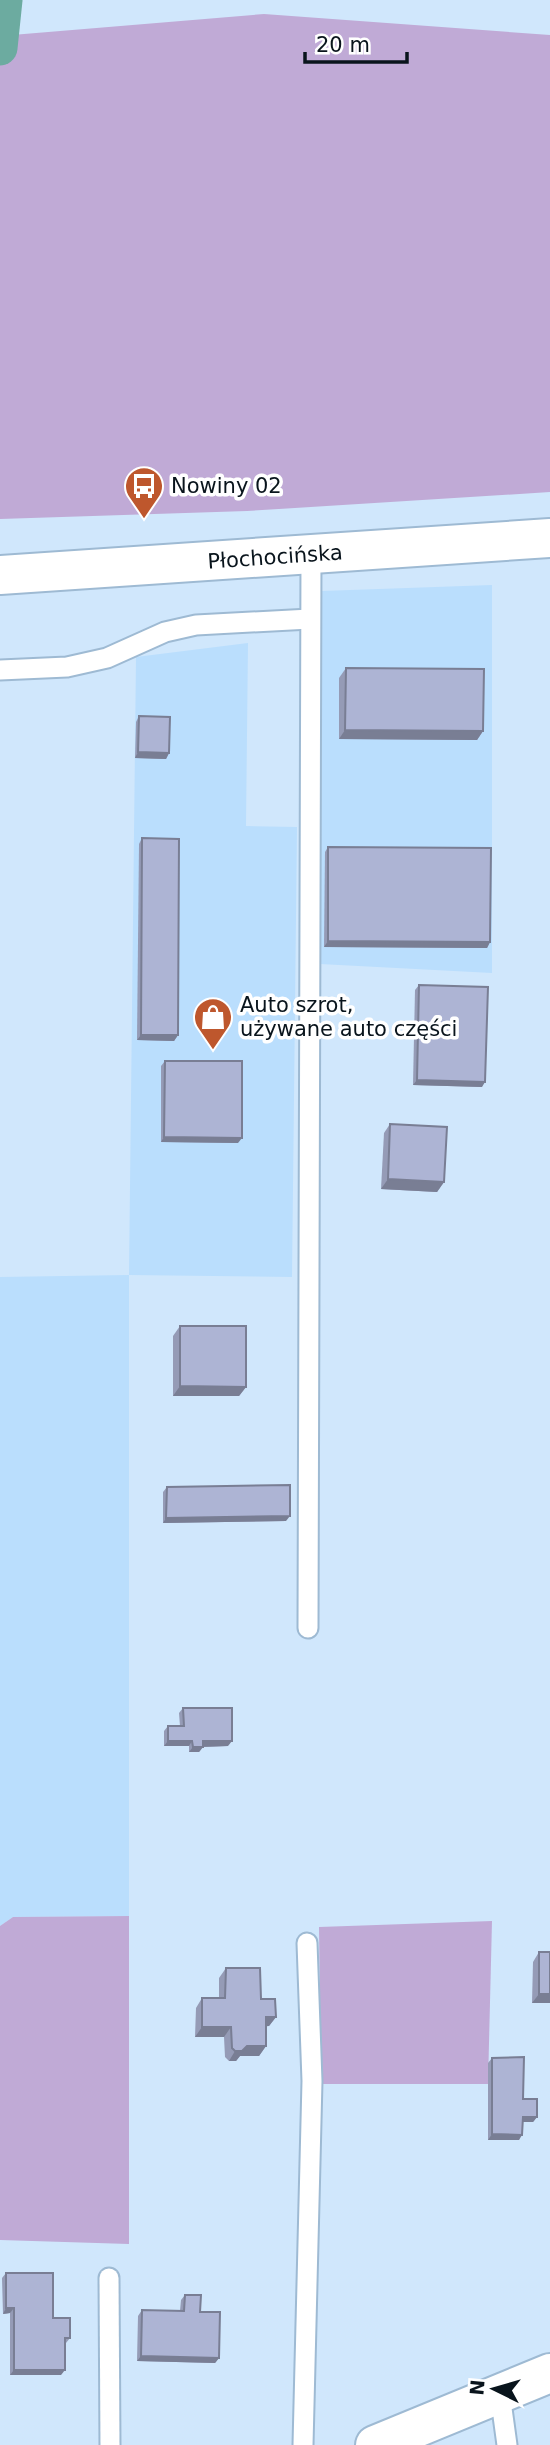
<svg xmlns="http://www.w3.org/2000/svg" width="550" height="2445" viewBox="0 0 550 2445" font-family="'DejaVu Sans',sans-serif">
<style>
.built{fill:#badefd}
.green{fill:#c0aad6}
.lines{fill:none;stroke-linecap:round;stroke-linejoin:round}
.canal{stroke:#6caba0;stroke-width:35}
.lane-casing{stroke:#9ebad3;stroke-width:23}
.secondary-casing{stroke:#9ebad3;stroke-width:42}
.lane{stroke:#fff;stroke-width:19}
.secondary{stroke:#fff;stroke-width:38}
.wall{fill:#959bb6}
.shaded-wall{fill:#797e94}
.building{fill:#adb4d4;stroke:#797e94;stroke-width:2}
.labels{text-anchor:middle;stroke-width:7;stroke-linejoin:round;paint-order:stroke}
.poi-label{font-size:21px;fill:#09141c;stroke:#fff;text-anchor:start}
.street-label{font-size:21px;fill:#09141c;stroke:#fff}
</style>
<rect width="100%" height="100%" fill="#d0e7fc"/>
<!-- built -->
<g class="built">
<polygon points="492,585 492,973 320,964 322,591"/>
<polygon points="248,643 246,826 297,827 292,1277 129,1275 129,1916 13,1917 0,1926 0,1277 129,1275 136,657"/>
</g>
<!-- green -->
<g class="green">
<polygon points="264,14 550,35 550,492 247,511 0,519 0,36"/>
<polygon points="129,1916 129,2244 0,2240 0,1926 13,1917"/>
<polygon points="492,1921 488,2084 321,2084 319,1927"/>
</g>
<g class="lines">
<!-- canal -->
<polyline class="canal" points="0,48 5,0"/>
<defs>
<g id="lane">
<polyline points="0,670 67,667 107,658 165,632 196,625 310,619"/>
<polyline points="308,1628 311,554"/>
<polyline points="109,2278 110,2445"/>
<polyline points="500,2394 507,2445"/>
<polyline points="303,2445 312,2081 307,1943"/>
</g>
<g id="secondary">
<polyline points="0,575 550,538"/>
<polyline points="375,2445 550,2373"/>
</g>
</defs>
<!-- lane casing -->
<use href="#lane" class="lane-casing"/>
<!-- secondary casing -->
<use href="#secondary" class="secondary-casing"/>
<!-- lane -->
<use href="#lane" class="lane"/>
<!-- secondary -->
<use href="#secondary" class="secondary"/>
</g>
<!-- wall -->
<g class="wall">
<polygon points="346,668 483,731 477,740 339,739 339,678"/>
<polygon points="139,716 169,753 166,759 135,758 136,722"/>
<polygon points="142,838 178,1035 174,1041 137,1040 139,844"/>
<polygon points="328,847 490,942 487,948 324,947 325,852"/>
<polygon points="419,985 482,1087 413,1085 415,990"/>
<polygon points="165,1061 238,1143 161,1142 161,1066"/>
<polygon points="390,1124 444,1182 437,1192 381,1189 384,1133"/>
<polygon points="180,1326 246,1387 239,1396 173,1396 173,1336"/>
<polygon points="167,1487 286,1521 163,1523 163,1492"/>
<polygon points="183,1708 228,1746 203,1747 199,1752 189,1752 189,1746 164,1746 164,1731 168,1726 180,1726 179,1713"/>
<polygon points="539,1952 550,1952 550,2003 532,2003 533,1962"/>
<polygon points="226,1968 261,1999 276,2017 269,2026 266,2026 266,2046 259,2056 240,2056 236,2061 229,2061 225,2057 224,2037 195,2037 196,2008 202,1998 219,1998 219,1978"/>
<polygon points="492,2058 537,2117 533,2122 523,2122 519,2140 488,2140 488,2063"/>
<polygon points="6,2273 53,2318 70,2338 66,2343 65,2343 61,2375 10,2375 10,2313 3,2314 2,2278"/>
<polygon points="185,2295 200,2312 219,2358 215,2363 137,2361 138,2316 142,2310 180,2311 181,2300"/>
</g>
<!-- shaded-wall -->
<g class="shaded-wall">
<polygon points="345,730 483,731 477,740 339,739"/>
<polygon points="138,752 169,753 166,759 135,758"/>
<polygon points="328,941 490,942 487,948 324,947"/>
<polygon points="141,1035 178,1035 174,1041 137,1040"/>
<polygon points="417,1080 485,1082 482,1087 413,1085"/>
<polygon points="164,1137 242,1138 238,1143 161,1142"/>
<polygon points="388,1179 444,1182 437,1192 381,1189"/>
<polygon points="180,1386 246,1387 239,1396 173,1396"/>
<polygon points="290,1516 286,1521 163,1523 166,1518"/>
<polygon points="168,1741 192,1741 189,1746 164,1746"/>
<polygon points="203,1741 232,1741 228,1746 199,1747"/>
<polygon points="193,1747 203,1747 199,1752 189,1752"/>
<polygon points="539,1994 550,1994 550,2003 532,2003"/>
<polygon points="266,2017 276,2017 269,2026 260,2027"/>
<polygon points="202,2027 231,2027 224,2037 195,2037"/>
<polygon points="247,2046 266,2046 259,2056 240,2056 236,2061 229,2061 235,2051"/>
<polygon points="523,2117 537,2117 533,2122 519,2122"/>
<polygon points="492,2134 522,2135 519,2140 488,2140"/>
<polygon points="6,2308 14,2308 10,2313 3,2314"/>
<polygon points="141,2356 219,2358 215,2363 137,2361"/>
<polygon points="14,2370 65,2370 61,2375 10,2375"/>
</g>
<!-- building -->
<g class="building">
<polygon points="346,668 484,669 483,731 345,730"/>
<polygon points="139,716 170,717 169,753 138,752"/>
<polygon points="142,838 179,839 178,1035 141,1035"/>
<polygon points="328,847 491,848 490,942 328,941"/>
<polygon points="419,985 488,987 485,1082 417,1080"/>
<polygon points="165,1061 242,1061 242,1138 164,1137"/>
<polygon points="390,1124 447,1127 444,1182 388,1179"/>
<polygon points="180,1326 246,1326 246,1387 180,1386"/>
<polygon points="290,1485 290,1516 166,1518 167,1487"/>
<polygon points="183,1708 232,1708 232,1741 203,1741 203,1747 193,1747 192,1741 168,1741 168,1726 184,1726"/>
<rect x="539" y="1952" width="11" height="42"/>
<polygon points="226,1968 260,1968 261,1999 275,1999 276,2017 266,2017 266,2046 247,2046 242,2051 235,2051 232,2048 231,2027 202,2027 202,1998 225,1998"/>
<polygon points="524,2057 523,2099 537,2099 537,2117 523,2117 522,2135 492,2134 492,2058"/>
<polygon points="6,2273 53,2273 53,2318 70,2318 70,2338 65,2338 65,2370 14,2370 14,2308 6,2308"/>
<polygon points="185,2295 201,2295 200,2312 220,2312 219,2358 141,2356 142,2310 184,2311"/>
</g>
<!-- icons -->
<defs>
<symbol id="bus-pin" viewBox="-11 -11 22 30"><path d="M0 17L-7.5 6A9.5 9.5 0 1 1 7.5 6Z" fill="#be572d" stroke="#fff"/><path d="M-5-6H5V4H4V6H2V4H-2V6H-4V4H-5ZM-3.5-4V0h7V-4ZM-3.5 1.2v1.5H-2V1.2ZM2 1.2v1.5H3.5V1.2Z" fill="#fff"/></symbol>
<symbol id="shop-pin" viewBox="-11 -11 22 30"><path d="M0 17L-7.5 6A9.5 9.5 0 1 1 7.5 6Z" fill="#be572d" stroke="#fff"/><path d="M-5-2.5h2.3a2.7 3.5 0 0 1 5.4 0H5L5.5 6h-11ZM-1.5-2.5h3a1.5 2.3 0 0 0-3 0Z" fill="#fff"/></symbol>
</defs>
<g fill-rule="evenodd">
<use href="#bus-pin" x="122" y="464" width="44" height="60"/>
<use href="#shop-pin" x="191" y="995" width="44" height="60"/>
</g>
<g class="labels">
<!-- poi labels -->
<g class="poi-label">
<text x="171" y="493">Nowiny 02</text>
<text x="240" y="1012">Auto szrot,<tspan x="240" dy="24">używane auto części</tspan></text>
</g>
<!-- street labels -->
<g class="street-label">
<text transform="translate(275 557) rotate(-4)" y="7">Płochocińska</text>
</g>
</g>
<!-- north arrow -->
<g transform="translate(494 2389) rotate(275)" stroke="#ffffff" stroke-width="5" paint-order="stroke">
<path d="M0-5L12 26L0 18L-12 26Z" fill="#09141c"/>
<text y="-10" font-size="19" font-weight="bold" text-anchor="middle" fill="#09141c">N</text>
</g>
<!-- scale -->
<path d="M305 52v10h102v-10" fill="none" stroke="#09141c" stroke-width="3.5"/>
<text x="316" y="52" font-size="21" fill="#09141c" stroke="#ffffff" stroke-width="5" paint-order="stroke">20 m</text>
</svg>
